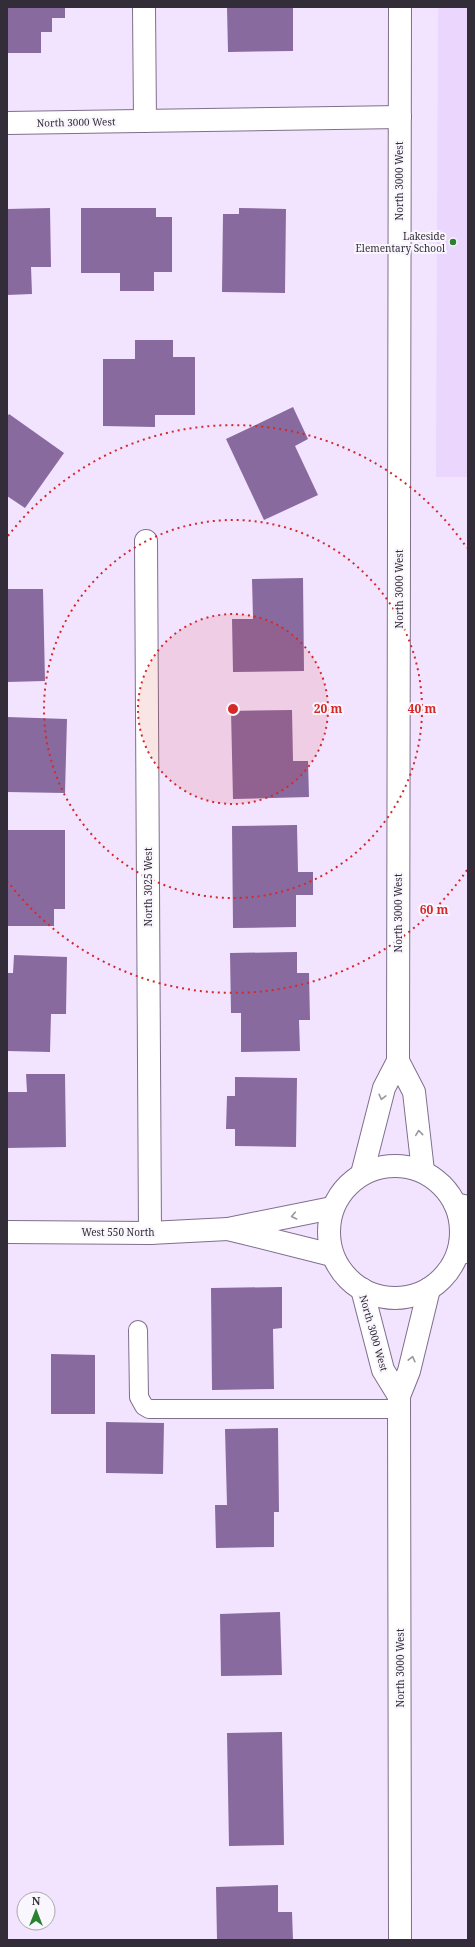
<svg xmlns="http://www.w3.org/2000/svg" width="475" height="1947" viewBox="0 0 475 1947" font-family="'Noto Serif',serif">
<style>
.built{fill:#ebd6fd}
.building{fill:#886a9f}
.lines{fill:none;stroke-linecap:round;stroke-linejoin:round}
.service-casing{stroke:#7f6f8c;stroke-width:20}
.minor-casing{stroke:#7f6f8c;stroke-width:24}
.secondary-casing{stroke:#7f6f8c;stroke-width:24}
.service{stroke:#fff;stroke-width:18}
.minor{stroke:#fff;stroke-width:22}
.secondary{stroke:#fff;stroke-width:22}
.oneway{stroke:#99969c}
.ring{fill:none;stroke:#d62828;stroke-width:2;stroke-dasharray:2 4}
.poi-dot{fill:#2a8130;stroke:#faf6fd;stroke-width:1.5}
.labels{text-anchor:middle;stroke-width:4;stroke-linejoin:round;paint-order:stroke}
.street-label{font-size:10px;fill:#332d39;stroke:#faf6fd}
.poi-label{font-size:10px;fill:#332d39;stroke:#faf6fd;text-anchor:end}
.centre{fill:#d62828;stroke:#faf6fd;stroke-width:2}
.ring-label{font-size:12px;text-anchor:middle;font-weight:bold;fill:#d62828;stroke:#faf6fd;stroke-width:4;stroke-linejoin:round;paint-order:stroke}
</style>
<rect width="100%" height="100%" fill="#f2e4ff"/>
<!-- built -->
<polygon class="built" points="438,7 468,7 468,477 436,477"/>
<!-- building -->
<g class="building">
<polygon points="7,7 65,7 65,18 52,18 52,32 41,32 41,53 7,53"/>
<polygon points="227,7 293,7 293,51 228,52"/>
<polygon points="50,208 51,267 31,267 32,294 7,295 7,209"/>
<polygon points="81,208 156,208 156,217 172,217 172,272 154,272 154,291 120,291 120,273 81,273"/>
<polygon points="239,208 286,209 285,293 222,292 223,214 239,214"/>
<polygon points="135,340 173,340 173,357 195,357 195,415 155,415 155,427 103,426 103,359 135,359"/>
<polygon points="293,407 308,439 295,446 318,495 264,520 226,439"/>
<polygon points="9,414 64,453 25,508 7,496 7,417"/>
<polygon points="303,578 304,671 233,672 232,619 253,619 252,579"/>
<polygon points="7,589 43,589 45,681 7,682"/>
<polygon points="292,710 293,761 308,761 309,797 233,799 231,711"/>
<polygon points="7,717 67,719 65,793 7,792"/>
<polygon points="297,825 298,872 313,872 313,895 296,895 296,927 233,928 232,826"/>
<polygon points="7,830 65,830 65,909 54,909 54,926 7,926"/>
<polygon points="297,952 297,973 309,973 310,1020 299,1020 300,1051 241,1052 241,1013 231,1013 230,953"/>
<polygon points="14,955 67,957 66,1014 51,1014 50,1052 7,1051 7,973 13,973"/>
<polygon points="26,1074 65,1074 66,1147 7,1148 7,1092 27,1092"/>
<polygon points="235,1077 297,1078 296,1147 235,1146 235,1129 226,1129 227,1096 235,1096"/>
<polygon points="282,1287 282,1328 273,1329 274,1389 212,1390 211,1288"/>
<polygon points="51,1354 95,1355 95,1414 51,1414"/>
<polygon points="106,1422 164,1423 163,1474 106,1473"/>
<polygon points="278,1428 279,1512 274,1512 274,1547 216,1548 215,1505 227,1505 225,1429"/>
<polygon points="280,1612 282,1675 221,1676 220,1614"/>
<polygon points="282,1732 284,1845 229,1846 227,1733"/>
<polygon points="278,1885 278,1912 292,1912 293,1940 217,1940 216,1887"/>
</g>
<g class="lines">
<defs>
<polyline id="service" points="138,1330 139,1397 144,1406 149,1409 400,1409"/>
<g id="minor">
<polyline points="144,7 145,121"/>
<polyline points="7,123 400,117"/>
<polyline points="146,541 150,1233"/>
<polyline points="455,1204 468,1207"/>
<polyline points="332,1208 228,1229 332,1255"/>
<polyline points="7,1232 150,1233 228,1229"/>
<polyline points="458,1254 468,1251"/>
</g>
<g id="secondary">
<polyline points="398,1061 414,1092 423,1171"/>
<circle cx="395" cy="1232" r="66"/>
<polyline points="362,1174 384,1088 398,1061 400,7"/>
<polyline points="362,1289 383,1370 399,1396"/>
<polyline points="400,1940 399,1396 409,1371 429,1289"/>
</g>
</defs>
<!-- service casing -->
<use href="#service" class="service-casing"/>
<!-- minor casing -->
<use href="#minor" class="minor-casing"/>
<!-- secondary casing -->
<use href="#secondary" class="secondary-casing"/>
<!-- service -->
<use href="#service" class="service"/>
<!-- minor -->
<use href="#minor" class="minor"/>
<!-- secondary -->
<use href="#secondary" class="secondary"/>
</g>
<!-- one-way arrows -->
<defs><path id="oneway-chevron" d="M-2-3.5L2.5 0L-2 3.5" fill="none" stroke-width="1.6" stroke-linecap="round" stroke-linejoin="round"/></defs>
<g class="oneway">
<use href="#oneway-chevron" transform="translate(382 1097) rotate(104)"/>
<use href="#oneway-chevron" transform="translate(419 1133) rotate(-96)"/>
<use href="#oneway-chevron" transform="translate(294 1216) rotate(168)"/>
<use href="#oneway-chevron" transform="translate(412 1359) rotate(-76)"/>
</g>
<!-- distance rings -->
<circle cx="233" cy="709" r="95" fill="#d62828" fill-opacity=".12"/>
<g class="ring">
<circle cx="233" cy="709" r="95"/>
<circle cx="233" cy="709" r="189"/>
<path d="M467 870A284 284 0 0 1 8 882M8 536A284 284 0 0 1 467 548"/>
</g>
<!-- markers -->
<circle class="poi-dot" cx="453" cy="242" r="4"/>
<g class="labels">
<!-- street labels -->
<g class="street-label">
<text transform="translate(76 122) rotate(-1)" y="4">North 3000 West</text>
<text transform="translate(399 181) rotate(-90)" y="4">North 3000 West</text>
<text transform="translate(399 589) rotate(-90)" y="4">North 3000 West</text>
<text transform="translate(148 887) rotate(-90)" y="4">North 3025 West</text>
<text transform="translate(398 913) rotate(-90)" y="4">North 3000 West</text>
<text x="118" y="1236">West 550 North</text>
<text transform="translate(374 1333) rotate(74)" y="4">North 3000 West</text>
<text transform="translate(400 1668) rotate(-90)" y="4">North 3000 West</text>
</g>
<!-- poi labels -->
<g class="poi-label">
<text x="445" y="240">Lakeside<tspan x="445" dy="12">Elementary School</tspan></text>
</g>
</g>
<circle cx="233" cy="709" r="6" class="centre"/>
<g class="ring-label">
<text x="328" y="713">20 m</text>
<text x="422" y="713">40 m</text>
<text x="434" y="914">60 m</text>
</g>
<!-- border -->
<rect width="475" height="1947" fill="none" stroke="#332d39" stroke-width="16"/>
<!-- north arrow -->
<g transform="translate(36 1911)"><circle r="19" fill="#faf6fd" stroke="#aaa6af"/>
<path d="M0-3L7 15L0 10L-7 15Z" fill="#2a8130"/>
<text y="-6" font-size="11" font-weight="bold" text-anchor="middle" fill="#332d39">N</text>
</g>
</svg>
